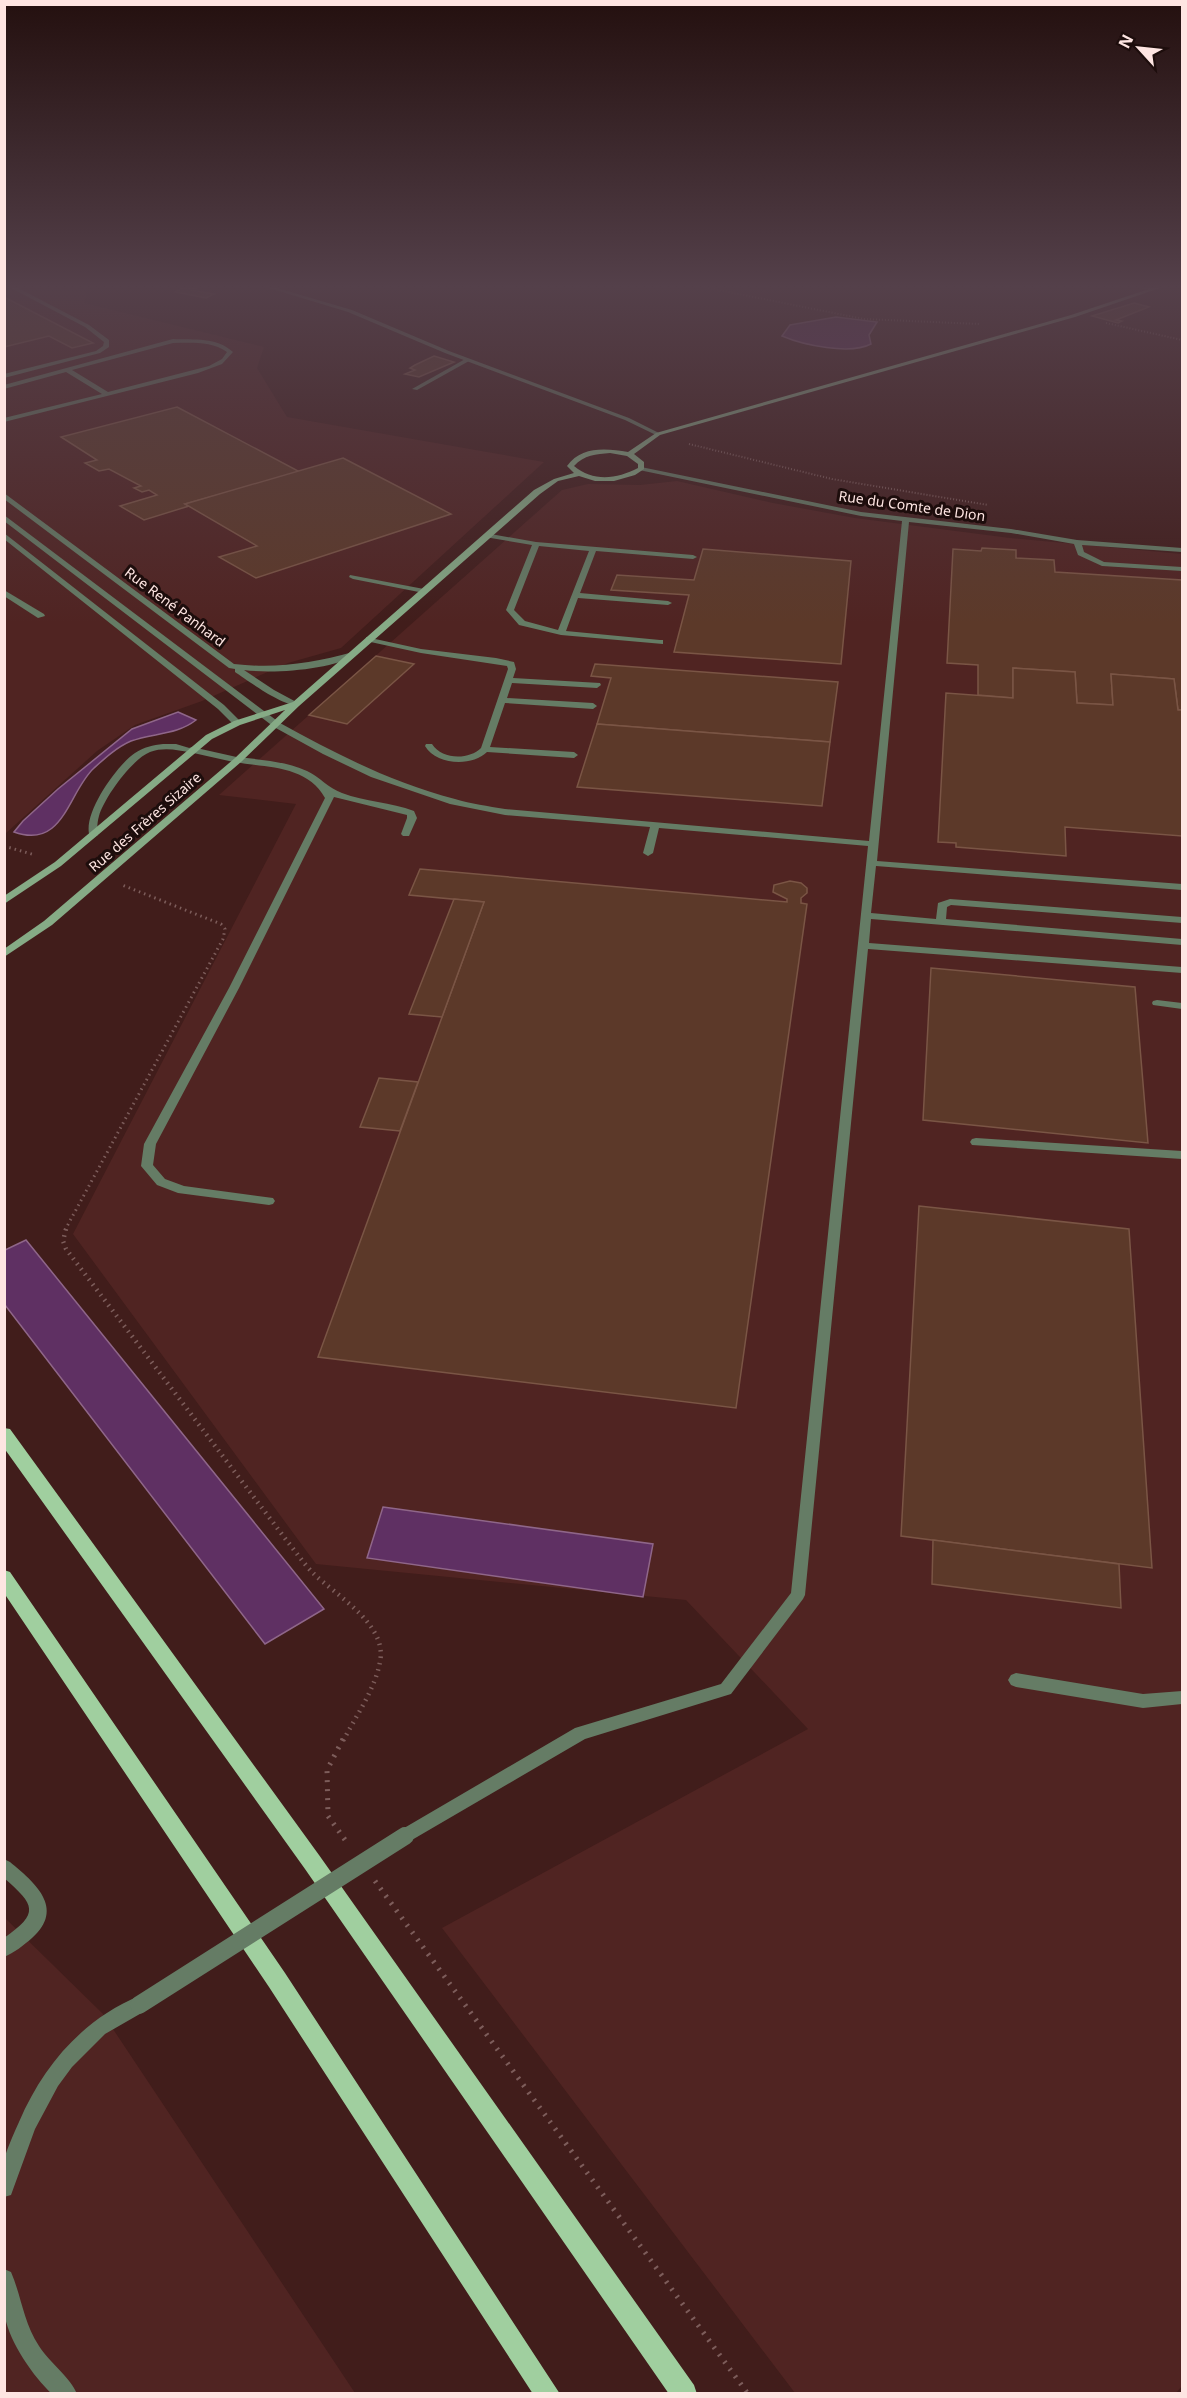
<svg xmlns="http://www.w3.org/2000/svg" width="1187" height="2398" viewBox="0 0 1187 2398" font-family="'Noto Sans',sans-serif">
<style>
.built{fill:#502422}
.water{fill:#5f3063;stroke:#8f6689;stroke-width:1.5}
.building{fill:#5c3929;stroke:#7a5545;stroke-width:1.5}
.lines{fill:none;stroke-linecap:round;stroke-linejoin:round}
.path-far3{stroke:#7d5d5b;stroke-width:2;stroke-dasharray:1 2;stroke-linecap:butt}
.path-far2{stroke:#7d5d5b;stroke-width:3;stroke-dasharray:1.5 4;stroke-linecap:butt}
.path-far1{stroke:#7d5d5b;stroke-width:4.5;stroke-dasharray:1.5 5;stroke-linecap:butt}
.path{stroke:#7d5d5b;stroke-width:5;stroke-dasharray:2 7;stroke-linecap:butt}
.lane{fill:#657c65;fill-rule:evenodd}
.street{fill:#657c65;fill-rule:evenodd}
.secondary{fill:#86ab86;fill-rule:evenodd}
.primary{fill:#a0cf9f;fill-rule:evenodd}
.lane-bridge{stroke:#657c65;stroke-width:18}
.labels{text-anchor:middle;stroke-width:6;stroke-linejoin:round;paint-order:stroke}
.far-street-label{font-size:14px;fill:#fee5e2;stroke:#1d0d0c}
</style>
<rect width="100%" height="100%" fill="#411d1b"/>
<!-- built -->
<g class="built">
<polygon points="5,288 88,288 84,303 264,347 257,368 287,417 544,462 341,648 288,663 202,701 135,725 97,751 5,834"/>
<polygon points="677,481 773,503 855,518 1010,538 1182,554 1182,2386 1176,2393 795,2393 442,1928 808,1729 686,1600 316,1564 73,1234 296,804 219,795 562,490 588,484 640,485"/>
<polygon points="4,1917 103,2014 355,2393 5,2393"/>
</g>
<!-- water -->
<g class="water">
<path d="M836 317 877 322 869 335 871 344C850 355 803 345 782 336L790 325Z"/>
<path d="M178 712 196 720C177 735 153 733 131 741 117 747 105 758 94 768 68 792 64 850 14 832L23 821 58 789 132 729Z"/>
<polygon points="26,1240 324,1609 265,1644 5,1305 5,1250"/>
<polygon points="383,1507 653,1544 643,1597 367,1558"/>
</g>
<!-- building -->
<g class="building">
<polygon points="182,288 197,288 191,290 214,294 206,298 175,292"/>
<polygon points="4,297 93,343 72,348 49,336 4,347"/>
<polygon points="1134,303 1149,307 1116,320 1122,321 1118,323 1092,316"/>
<polygon points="434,356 454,362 419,377 405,374 415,370 410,368 415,365"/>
<polygon points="177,407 300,472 185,504 189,506 144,520 120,506 157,495 149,490 142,492 134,488 141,486 109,469 99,471 85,463 97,460 61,437"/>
<polygon points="343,458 451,514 256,578 219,557 257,546 185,504"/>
<polygon points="982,548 1016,550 1016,558 1054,560 1055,572 1182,580 1182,710 1178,710 1174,679 1111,674 1113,705 1077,703 1075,672 1013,668 1013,698 978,695 978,665 947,663 953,549 981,551"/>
<polygon points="703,549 851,561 841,664 674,652 689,595 611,590 617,575 694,580"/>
<polygon points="376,656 414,664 347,724 309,715"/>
<polygon points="595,664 838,682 830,742 597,724 611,678 591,676"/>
<polygon points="1013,668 1075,672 1077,703 1113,705 1111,674 1174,679 1178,710 1182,710 1182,836 1065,827 1066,856 956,847 956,843 938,842 946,693 1013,698"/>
<polygon points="597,724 830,742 822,806 577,787"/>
<polygon points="420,869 787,902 787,899 773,892 774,885 790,881 801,883 807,888 807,893 801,898 801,903 807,904 736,1408 318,1357 484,902 409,895"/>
<polygon points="454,899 484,902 442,1017 409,1014"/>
<polygon points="931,968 1135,987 1148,1143 923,1120"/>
<polygon points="379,1078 418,1082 400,1131 360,1127"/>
<polygon points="919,1206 1129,1229 1152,1568 901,1536"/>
<polygon points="933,1540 1119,1564 1121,1608 932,1584"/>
</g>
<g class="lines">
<!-- path-far3 -->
<g class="path-far3">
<polyline points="708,288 864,319 979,324"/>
<polyline points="1106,323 1182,340"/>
<polyline points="689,444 832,479 988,505"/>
</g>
<!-- path-far2 -->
<g class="path-far2">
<polyline points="4,846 35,855"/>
<polyline points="65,1230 223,939 225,929 221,924 122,885"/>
</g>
<!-- path-far1 -->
<path class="path-far1" d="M66 1229 63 1241 66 1249 287 1541C296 1552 304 1564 313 1573 335 1595 388 1624 380 1662 375 1689 356 1716 343 1741"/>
<!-- path -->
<g class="path">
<polyline points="343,1739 327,1770 328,1816 348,1844"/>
<polyline points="375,1881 748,2394"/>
</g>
<!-- lane -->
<g class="lane">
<polygon points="11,288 18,288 89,325 109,340 109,347 100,353 4,378 4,374 96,351 103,346 104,342 85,327"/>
<polygon points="1140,288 1155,288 1156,289 1153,291"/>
<path d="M173 339C194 340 217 337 233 352L222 364 198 373 4 422V418L102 394 66 372 4 389V385ZM173 343C192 343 211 341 227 352L222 359 209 366 108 392 72 370Z"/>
<polygon points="467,358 469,361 417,390 412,389"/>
<path d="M641 467 861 512 1011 529 1077 540 1182 548V552L1082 545 1084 552 1104 562 1182 567V571L1102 566 1078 555 1074 544 1011 533 909 522 877 861 1182 884V890L876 866 871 913 936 919 938 903 950 899 1182 917V923L951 905 947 907 946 919 1182 939V945L871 919 869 943 1182 967V973L868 949 805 1595 803 1599 731 1694 585 1739 405 1844 399 1841 397 1836 399 1831 575 1728 721 1684 791 1593 868 846 659 828 653 853 648 856 643 853 650 827 505 815 450 804 371 777 323 754 274 727 4 521V515L280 723C336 754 393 783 455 799 471 804 488 806 505 809L869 841 902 521 861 516 639 470 638 469Z"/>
<path d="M4 493 234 664C276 669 313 663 353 652L357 654C333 670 273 674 244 670L274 690 300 704C289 711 247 680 235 672V669L229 668 4 499Z"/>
<polygon points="4,533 224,705 240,721 240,725 234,725 218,709 4,539"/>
<path d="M485 533 536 542 693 555 697 557 693 559 596 551 580 593 668 601 672 603 668 605 578 598 566 631 660 640H663V644L561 635 519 625 506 610 532 545 485 537ZM539 546 589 551 558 630 525 621 514 610Z"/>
<polygon points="350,575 424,589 428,591 424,593 353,579 349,577"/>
<polygon points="4,590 44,614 45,616 38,618 4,596"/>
<path d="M366 637 421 649 496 658 514 662 516 669 513 678 600 683 601 685 597 688 512 683 507 698 593 703 597 706 593 709 505 703 490 747 574 752 578 755 574 758 487 752C472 767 436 765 425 746L426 744H432C442 760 469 760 481 748L508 669 507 666 421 653 366 641Z"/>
<path d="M163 744H176L196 750 192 753C178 750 164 747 150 752 132 759 104 798 99 816 97 823 97 829 98 835L93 838 90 837C81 815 117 765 135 753 144 747 153 745 163 744Z"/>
<path d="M238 757C261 760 285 761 307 771 320 777 328 788 342 793 365 802 391 802 414 811L417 818 409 836H403L401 834 407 818V815L334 797 239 988 156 1144 153 1165 165 1179 184 1186 273 1198 275 1201 273 1204 269 1205 178 1193 157 1185 141 1166 144 1144 229 988 325 798C307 765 267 768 235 762L234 760Z"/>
<polygon points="1157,1000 1182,1003 1182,1009 1153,1005 1152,1003 1153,1001"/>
<polygon points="976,1138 1182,1151 1182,1159 972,1145 970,1142 972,1139"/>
<polygon points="1016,1673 1143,1694 1182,1691 1182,1704 1143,1708 1016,1687 1011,1685 1008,1680 1011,1675"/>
<path d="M4 1859 10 1862C34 1882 66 1908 32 1938 24 1945 14 1953 4 1957V1938C40 1913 35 1905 4 1878Z"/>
<path d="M139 1996 145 1999 148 2005 145 2011 105 2034 72 2067 58 2086 35 2129 11 2195 4 2197C4 2184 2 2168 5 2156 9 2144 14 2133 19 2122 43 2066 82 2020 139 1996Z"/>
<path d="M4 2269 11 2272C22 2298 23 2321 39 2346 49 2362 71 2378 77 2394H52C33 2376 10 2343 5 2317 2 2302 4 2285 4 2269Z"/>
</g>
<!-- street -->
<g class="street">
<polygon points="269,288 277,288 352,310 449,351 629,418 661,434 656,435 625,420 445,353 348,312"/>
<polygon points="192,747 241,758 242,760 238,763 189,752 189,748"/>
</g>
<!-- secondary -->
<path class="secondary" d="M1152 288H1160L1075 317 660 435 634 454 644 462V469L635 475 614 481H595L579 476 558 481 540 494 299 706 241 762 52 925 4 957V949L44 921 235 758 285 710 240 725 212 739 61 866 4 904V896L55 862 206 735 234 721 293 702 534 490 554 479 574 473 567 466C581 446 606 448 628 452L656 433 1071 315ZM610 453 627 456 638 464V468C617 479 593 482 574 466 584 455 596 454 610 453Z"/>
<!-- primary -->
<g class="primary">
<polygon points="4,1428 10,1429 319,1855 694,2385 697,2394 669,2394 305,1869 4,1448"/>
<polygon points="4,1570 10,1572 285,1973 560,2394 533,2394 269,1987 4,1593"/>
</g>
<!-- lane-bridge -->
<polyline class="lane-bridge" points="139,2005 405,1836"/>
</g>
<!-- sky -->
<linearGradient id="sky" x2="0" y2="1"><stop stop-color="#24100f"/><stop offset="0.46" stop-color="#54404a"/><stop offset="1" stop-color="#54404a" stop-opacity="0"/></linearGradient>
<rect width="1187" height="623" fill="url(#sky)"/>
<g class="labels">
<!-- far-street labels -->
<g class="far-street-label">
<text transform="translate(912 506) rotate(8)" y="5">Rue du Comte de Dion</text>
<text transform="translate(175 607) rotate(37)" y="5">Rue René Panhard</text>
<text transform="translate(145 822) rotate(-41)" y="5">Rue des Frères Sizaire</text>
</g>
</g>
<!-- border -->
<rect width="1187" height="2398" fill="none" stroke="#fee5e2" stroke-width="12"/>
<!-- north arrow -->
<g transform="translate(1139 48) rotate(297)" stroke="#1d0d0c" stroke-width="4.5" paint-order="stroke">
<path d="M0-4.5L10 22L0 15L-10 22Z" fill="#fee5e2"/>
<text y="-9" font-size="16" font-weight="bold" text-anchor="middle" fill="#fee5e2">N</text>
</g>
</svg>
